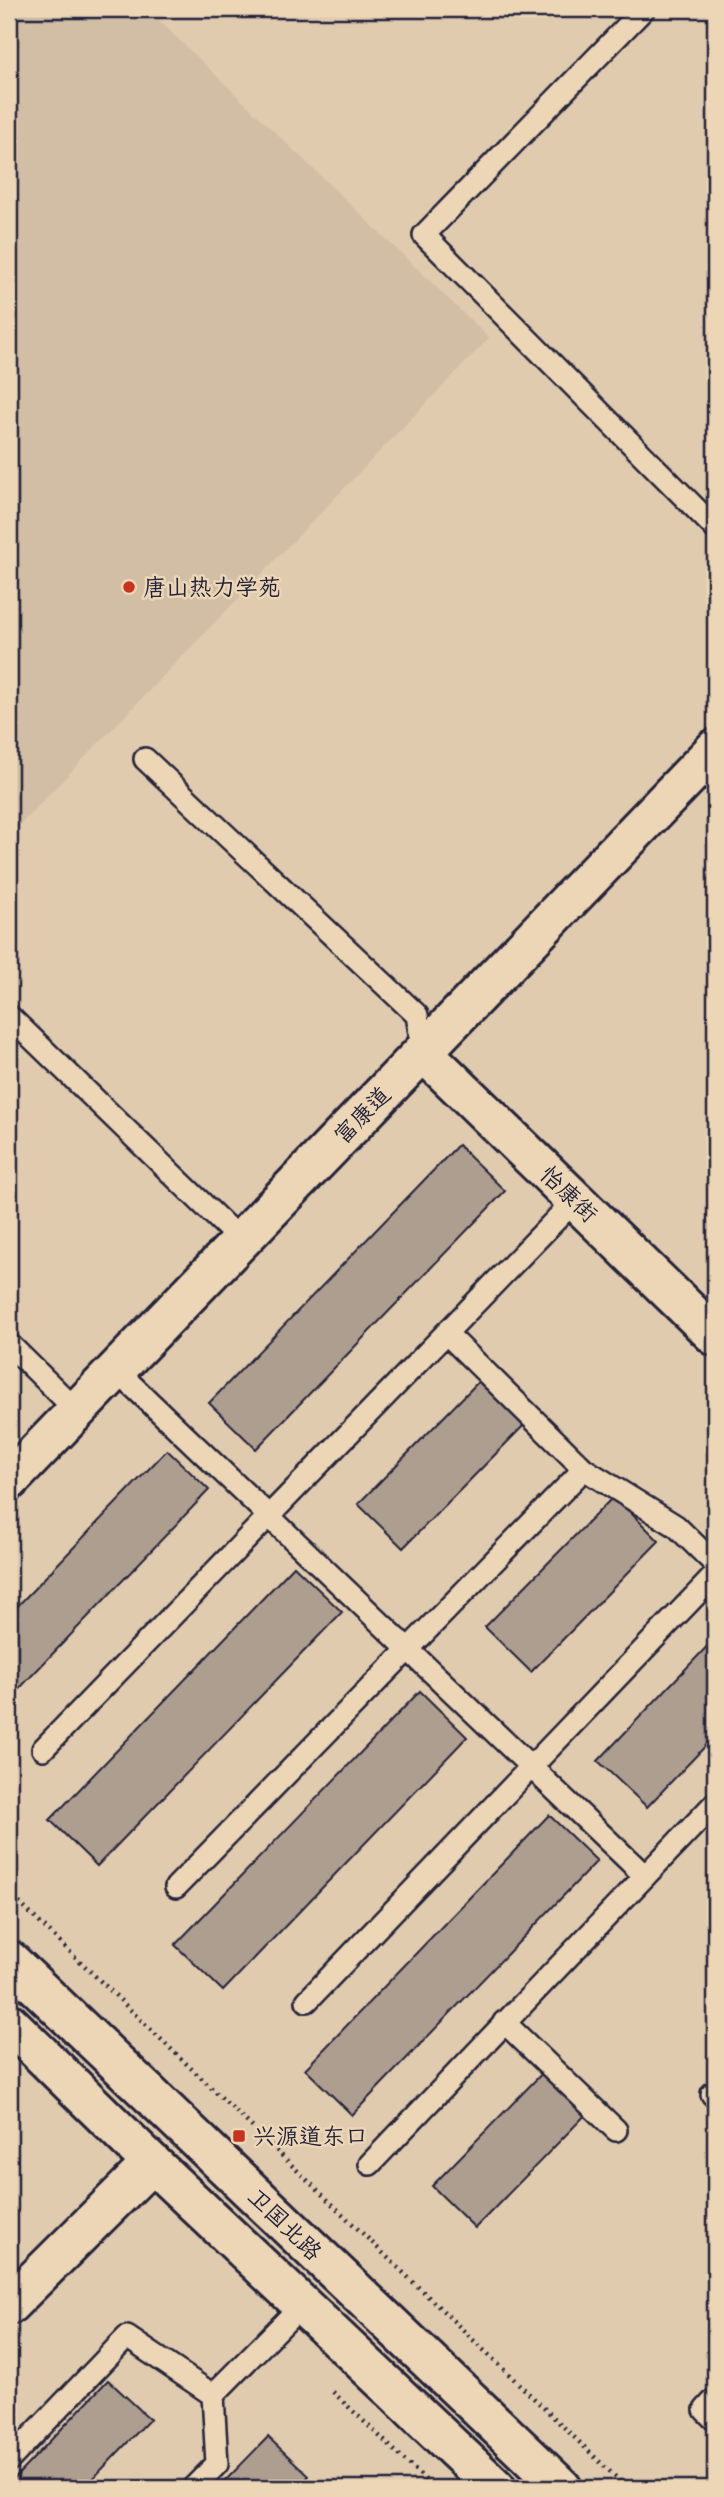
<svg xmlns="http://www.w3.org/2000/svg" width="724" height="2497" viewBox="0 0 724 2497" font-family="'Gochi Hand','LXGW WenKai TC',sans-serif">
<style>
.built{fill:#d1bea5}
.building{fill:#ae9e90;stroke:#22223b;stroke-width:2}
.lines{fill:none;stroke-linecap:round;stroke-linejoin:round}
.lane-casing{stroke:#22223b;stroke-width:26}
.street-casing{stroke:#22223b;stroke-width:44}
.secondary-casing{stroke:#22223b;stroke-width:44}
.path{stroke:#22223b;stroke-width:4.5;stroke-dasharray:2 5;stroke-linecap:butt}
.lane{stroke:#ecd6b5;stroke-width:21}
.street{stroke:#ecd6b5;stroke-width:38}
.secondary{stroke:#ecd6b5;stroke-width:38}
.poi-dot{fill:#c8321e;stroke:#ecd6b5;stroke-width:2.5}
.labels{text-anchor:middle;stroke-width:5;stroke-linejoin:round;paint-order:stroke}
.poi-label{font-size:23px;fill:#22223b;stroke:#ecd6b5;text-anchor:start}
.street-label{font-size:23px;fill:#22223b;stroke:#ecd6b5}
</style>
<rect width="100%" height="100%" fill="#e0cbae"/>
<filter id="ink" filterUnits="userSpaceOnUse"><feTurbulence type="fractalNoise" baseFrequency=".0143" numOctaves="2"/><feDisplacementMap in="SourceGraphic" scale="14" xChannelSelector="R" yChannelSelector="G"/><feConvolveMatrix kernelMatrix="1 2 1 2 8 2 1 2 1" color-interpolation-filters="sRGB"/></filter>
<g filter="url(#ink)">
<!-- built -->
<polygon class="built" points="9,9 147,9 489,338 9,836"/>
<!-- building -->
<g class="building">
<polygon points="458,1145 505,1191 256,1449 209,1403"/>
<polygon points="487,1373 532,1417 403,1548 358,1504"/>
<polygon points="167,1450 209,1490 19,1689 9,1679 9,1615"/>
<polygon points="614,1496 659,1541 531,1672 485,1627"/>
<polygon points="294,1566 342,1612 97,1866 50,1820"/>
<polygon points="715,1638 715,1736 647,1807 598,1761"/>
<polygon points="420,1691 467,1737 223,1991 175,1945"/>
<polygon points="549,1815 597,1861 352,2115 305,2069"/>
<polygon points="556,2059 599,2101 475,2228 432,2186"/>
<polygon points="108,2380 150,2419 84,2488 9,2488 9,2484"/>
<polygon points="268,2437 309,2476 297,2488 218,2488"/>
</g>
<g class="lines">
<defs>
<g id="lane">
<polyline points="644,9 424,235 715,528"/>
<polyline points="145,759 417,1015 423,1052"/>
<polyline points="9,1016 241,1241"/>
<polyline points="446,1333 584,1469 676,1526 715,1564"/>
<polyline points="9,1344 77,1411"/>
<polyline points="116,1370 645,1876"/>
<polyline points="43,1749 575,1200"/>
<polyline points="176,1887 584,1469"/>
<polyline points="307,2001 715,1575"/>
<polyline points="504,2022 616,2130"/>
<polyline points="715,2091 712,2094 715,2097"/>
<polyline points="370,2164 715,1803"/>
<polyline points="715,2399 705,2410 715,2420"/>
<polyline points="9,2460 127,2337 213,2395 302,2305"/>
<polyline points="193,2488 217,2464 213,2395"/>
</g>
<g id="street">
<polyline points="423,1052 715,1336"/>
<polyline points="9,2305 152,2163"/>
</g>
<g id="secondary">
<polyline points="9,1481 715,749"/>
<polyline points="9,1960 562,2488"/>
<polyline points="9,2023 152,2163 496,2488"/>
</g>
</defs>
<!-- lane casing -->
<use href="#lane" class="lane-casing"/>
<!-- street casing -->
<use href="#street" class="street-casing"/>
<!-- secondary casing -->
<use href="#secondary" class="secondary-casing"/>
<!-- path -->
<g class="path">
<polyline points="9,1893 627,2488"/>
<polyline points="333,2392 434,2488"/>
</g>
<!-- lane -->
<use href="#lane" class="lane"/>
<!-- street -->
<use href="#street" class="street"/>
<!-- secondary -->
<use href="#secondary" class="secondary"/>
</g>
</g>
<!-- markers -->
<g class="poi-dot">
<circle cx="129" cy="587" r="7"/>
<rect x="232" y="2129" width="14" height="14" rx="3.5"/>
</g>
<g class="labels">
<!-- poi labels -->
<g class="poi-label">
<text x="143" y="595">唐山热力学苑</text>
<text x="253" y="2144">兴源道东口</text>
</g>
<!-- street labels -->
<g class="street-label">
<text transform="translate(362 1115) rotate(-46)" y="8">富康道</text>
<text transform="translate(569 1194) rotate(44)" y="8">怡康街</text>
<text transform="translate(285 2224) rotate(44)" y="8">卫国北路</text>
</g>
</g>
<!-- margin -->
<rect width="724" height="2497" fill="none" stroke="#ecd6b5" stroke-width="35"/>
<rect x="18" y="18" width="689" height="2462" fill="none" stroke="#22223b" stroke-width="2.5" filter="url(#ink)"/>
</svg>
